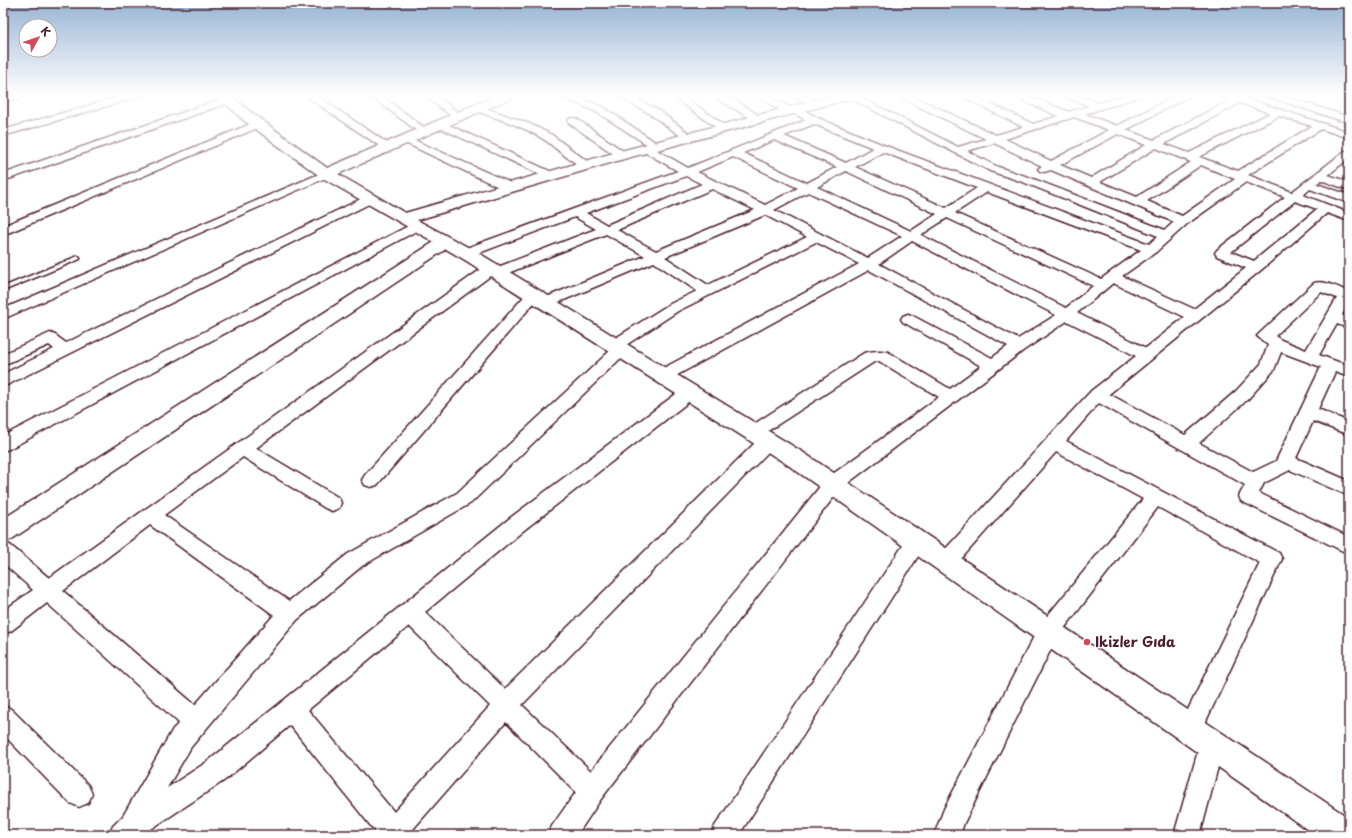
<svg xmlns="http://www.w3.org/2000/svg" width="1352" height="838" viewBox="0 0 1352 838" font-family="'Playpen Sans',sans-serif">
<style>
.lines{fill:none;stroke-linecap:round;stroke-linejoin:round}
.lane-casing{stroke:#4a1f2b;stroke-width:3}
.street-casing{stroke:#4a1f2b;stroke-width:3}
.secondary-casing{stroke:#4a1f2b;stroke-width:3}
.lane{fill:#fff;fill-rule:evenodd}
.street{fill:#fff;fill-rule:evenodd}
.secondary{fill:#fff;fill-rule:evenodd}
.poi-dot{fill:#d1495b;stroke:#fff;stroke-width:1.5}
.labels{text-anchor:middle;stroke-width:3;stroke-linejoin:round;paint-order:stroke}
.near-poi-label{font-size:14px;font-weight:bold;fill:#4a1f2b;stroke:#fff;text-anchor:start}
</style>
<rect width="100%" height="100%" fill="#fff"/>
<filter id="ink" filterUnits="userSpaceOnUse"><feTurbulence type="fractalNoise" baseFrequency=".025" numOctaves="2"/><feDisplacementMap in="SourceGraphic" scale="8" xChannelSelector="R" yChannelSelector="G"/><feConvolveMatrix kernelMatrix="1 2 1 2 8 2 1 2 1" color-interpolation-filters="sRGB"/></filter>
<g filter="url(#ink)">
<g class="lines">
<defs>
<polygon id="lane" points="78,256 80,257 80,259 3,291 3,287"/>
<g id="street">
<polygon points="129,94 144,94 142,96 3,136 3,130"/>
<polygon points="303,94 314,94 393,147 392,149 384,149"/>
<polygon points="368,94 379,94 429,131 428,133 420,133"/>
<polygon points="423,94 434,94 463,116 462,118 454,118"/>
<polygon points="483,94 494,94 502,100 497,103"/>
<path d="M558 94H571L603 107 661 146 660 148 655 149 688 168 806 120 793 113H785L753 94H765L790 107H798L818 118 886 146 1149 244 1158 236 1023 182 990 171 844 95 854 94 958 147 986 139 897 96 895 94H908L996 135 1023 127 961 96 959 94H971L1033 124 1059 116 1012 96 1010 94H1023L1069 112 1089 106 1064 96 1062 94H1075L1099 103 1128 94H1143L1141 96 1085 114 1117 126 1179 94H1191L1189 96 1126 130 1154 140 1230 100 1224 96 1226 94 1242 97 1349 132V138L1321 129 1248 175 1292 192 1345 151 1349 150V158L1328 175 1349 182V190L1321 180 1317 184 1349 195V203L1310 189 1303 195 1349 213V221L1327 213 1261 270 1109 394 1185 435 1236 391 1261 364 1268 345 1257 336 1260 333 1314 283C1325 280 1339 288 1349 292V302L1342 315 1349 318V328L1337 324 1319 355 1349 366V377L1335 372 1318 409 1349 422V435L1313 421 1296 458 1349 481V496L1290 470 1264 483 1259 493 1349 537V554L1241 501 1239 496 1245 485 1099 403 1066 441 1279 553 1282 559 1198 738 1190 742 1182 738 1178 730 1182 722 1260 563 1158 507 1056 639 964 823 960 835H934L944 809 1040 625 1143 499 1056 452 953 568 946 571 939 568 936 562 939 556 1091 391 1136 356 1067 321 1024 350 840 489 601 799 577 835H548L552 826 576 792 506 722 408 835H378L290 725 225 780 142 835H109L113 826 123 816 173 729 179 723 47 603 11 631 3 634V611L33 590 3 563V543L10 545 49 578 487 265 492 264 498 267 596 229 575 217 471 256H461L459 253 461 250 678 171 641 150 640 148 641 146 648 145 595 111 560 96ZM1240 103 1270 113 1189 153 1164 144ZM1279 116 1312 126 1238 171 1199 157ZM1074 117 1109 130 1051 161 1005 139ZM814 124 873 148 846 163 784 136ZM1118 134 1146 145 1091 178 1060 165ZM774 140 837 167 807 183 743 153ZM994 143 1042 166 1038 169 1040 171 1044 172 1051 170 1174 222 1165 230 1031 178 998 167 967 151ZM1156 148 1191 162 1137 197 1100 182ZM883 152 977 188 946 208 855 167ZM733 157 798 188 765 205 697 172ZM1201 165 1235 179 1182 216 1147 201ZM846 171 937 214 911 231 817 187ZM686 176 702 184 607 225 586 213ZM1246 182 1285 197 1217 250 1215 253 1217 256 1246 268 1194 309 1122 276 1156 252 1187 224ZM712 189 755 210 656 251 617 230ZM808 192 902 236 868 258 774 210ZM987 192 1141 250 1101 279 955 213ZM1295 201 1317 209 1254 261 1231 252ZM765 215 807 237 708 285 665 257ZM947 218 1093 286 1066 308 921 235ZM606 234 645 256 542 299 540 302 542 305 547 306 552 305 654 262 697 291 668 305 611 341 608 345 612 349 457 493 348 554 289 601 164 515 243 457 325 508 332 511 339 508 341 503 339 498 256 448 493 274 498 276 503 275ZM912 241 1056 315 1018 339 879 264ZM816 242 859 264 658 371 656 375 658 379 664 380 670 379 869 270 1008 346 992 358 913 316 908 314 903 316 901 319 903 322 981 366 950 389 888 352C880 350 872 351 864 353L748 428 745 432 748 436 754 438 760 436 874 362 879 361 939 397 826 479 591 771 522 705 774 446 777 441 774 436 768 435 762 436 505 689 425 612 524 530 696 396 698 392 696 388 690 386 684 388 510 518 207 762 167 788 191 747 297 620 362 566 471 503 626 353 629 349 626 345 678 311ZM1113 283 1185 317 1146 348 1077 313ZM1321 292 1337 298 1306 350 1281 340 1275 336ZM1281 352 1321 367 1276 461 1253 472 1199 443 1248 399 1274 370ZM150 525 274 615 195 705 63 591ZM409 626 490 706 394 812 308 710Z"/>
<polygon points="616,94 628,94 658,110 694,137 693,139 685,139 650,114"/>
<polygon points="669,94 680,94 729,128 724,131 720,130"/>
<polygon points="709,94 721,94 740,103 764,119 759,122 755,121"/>
<polygon points="792,94 804,94 820,104 815,107 811,106"/>
<polygon points="1263,94 1277,94 1349,117 1349,123 1265,96"/>
<polygon points="228,97 231,98 233,100 231,102 3,181 3,174"/>
<path d="M477 105 530 124 552 135 592 165 590 167C580 170 558 150 549 143 527 127 499 119 473 110L472 108 473 106Z"/>
<polygon points="573,118 577,119 626,153 628,155 626,157 618,157 569,123 568,121 569,119"/>
<polygon points="258,121 263,124 262,126 3,235 3,226"/>
<polygon points="440,121 554,173 556,175 554,177 546,177 436,126 435,124"/>
<polygon points="405,136 513,184 515,187 513,190 505,190 401,141 400,139"/>
<polygon points="326,171 330,172 332,174 330,176 3,319 3,309"/>
<polygon points="369,195 373,196 375,199 373,202 3,387 3,374 54,349 49,345 3,365 3,354 50,333 55,335 66,343"/>
<polygon points="416,222 420,223 422,226 420,229 9,449 3,451 3,436"/>
<polygon points="534,290 539,291 541,294 539,297 377,485 371,487 365,485 362,480 365,475 529,291"/>
<polygon points="917,533 924,535 927,541 924,547 739,835 711,835 715,826 910,535"/>
<polygon points="3,705 11,709 88,785 92,794 88,803 79,807 70,803 3,734"/>
<polygon points="1212,732 1221,735 1224,744 1200,835 1174,835 1200,744 1203,735"/>
</g>
<g id="secondary">
<polygon points="3,94 26,94 24,97 3,102"/>
<polygon points="216,94 229,94 252,113 327,168 500,94 516,94 514,97 338,174 405,213 617,152 839,94 859,94 857,97 627,158 417,220 477,252 804,453 1349,818 1349,835 1315,835 788,465 465,260 446,249 12,539 3,542 3,519 434,242 321,177 242,119"/>
</g>
</defs>
<!-- lane casing -->
<use href="#lane" class="lane-casing"/>
<!-- street casing -->
<use href="#street" class="street-casing"/>
<!-- secondary casing -->
<use href="#secondary" class="secondary-casing"/>
<!-- lane -->
<use href="#lane" class="lane"/>
<!-- street -->
<use href="#street" class="street"/>
<!-- secondary -->
<use href="#secondary" class="secondary"/>
</g>
</g>
<!-- sky -->
<linearGradient id="sky" x2="0" y2="1"><stop stop-color="#98b4d4"/><stop offset="0.45" stop-color="#fff"/><stop offset="1" stop-color="#fff" stop-opacity="0"/></linearGradient>
<rect width="1352" height="211" fill="url(#sky)"/>
<!-- markers -->
<circle class="poi-dot" cx="1087" cy="642" r="4"/>
<g class="labels">
<!-- near-poi labels -->
<g class="near-poi-label">
<text x="1095" y="647">Ikizler Gıda</text>
</g>
</g>
<!-- margin -->
<rect width="1352" height="838" fill="none" stroke="#fff" stroke-width="16"/>
<rect x="8" y="8" width="1336" height="822" fill="none" stroke="#4a1f2b" stroke-width="1.5" filter="url(#ink)"/>
<!-- north arrow -->
<g transform="translate(38 38) rotate(50)"><circle r="19" fill="#ffffff" stroke="#b7a5aa"/>
<path d="M0-3L7 15L0 10L-7 15Z" fill="#d1495b"/>
<text y="-6" font-size="11" font-weight="bold" text-anchor="middle" fill="#4a1f2b">K</text>
</g>
</svg>
